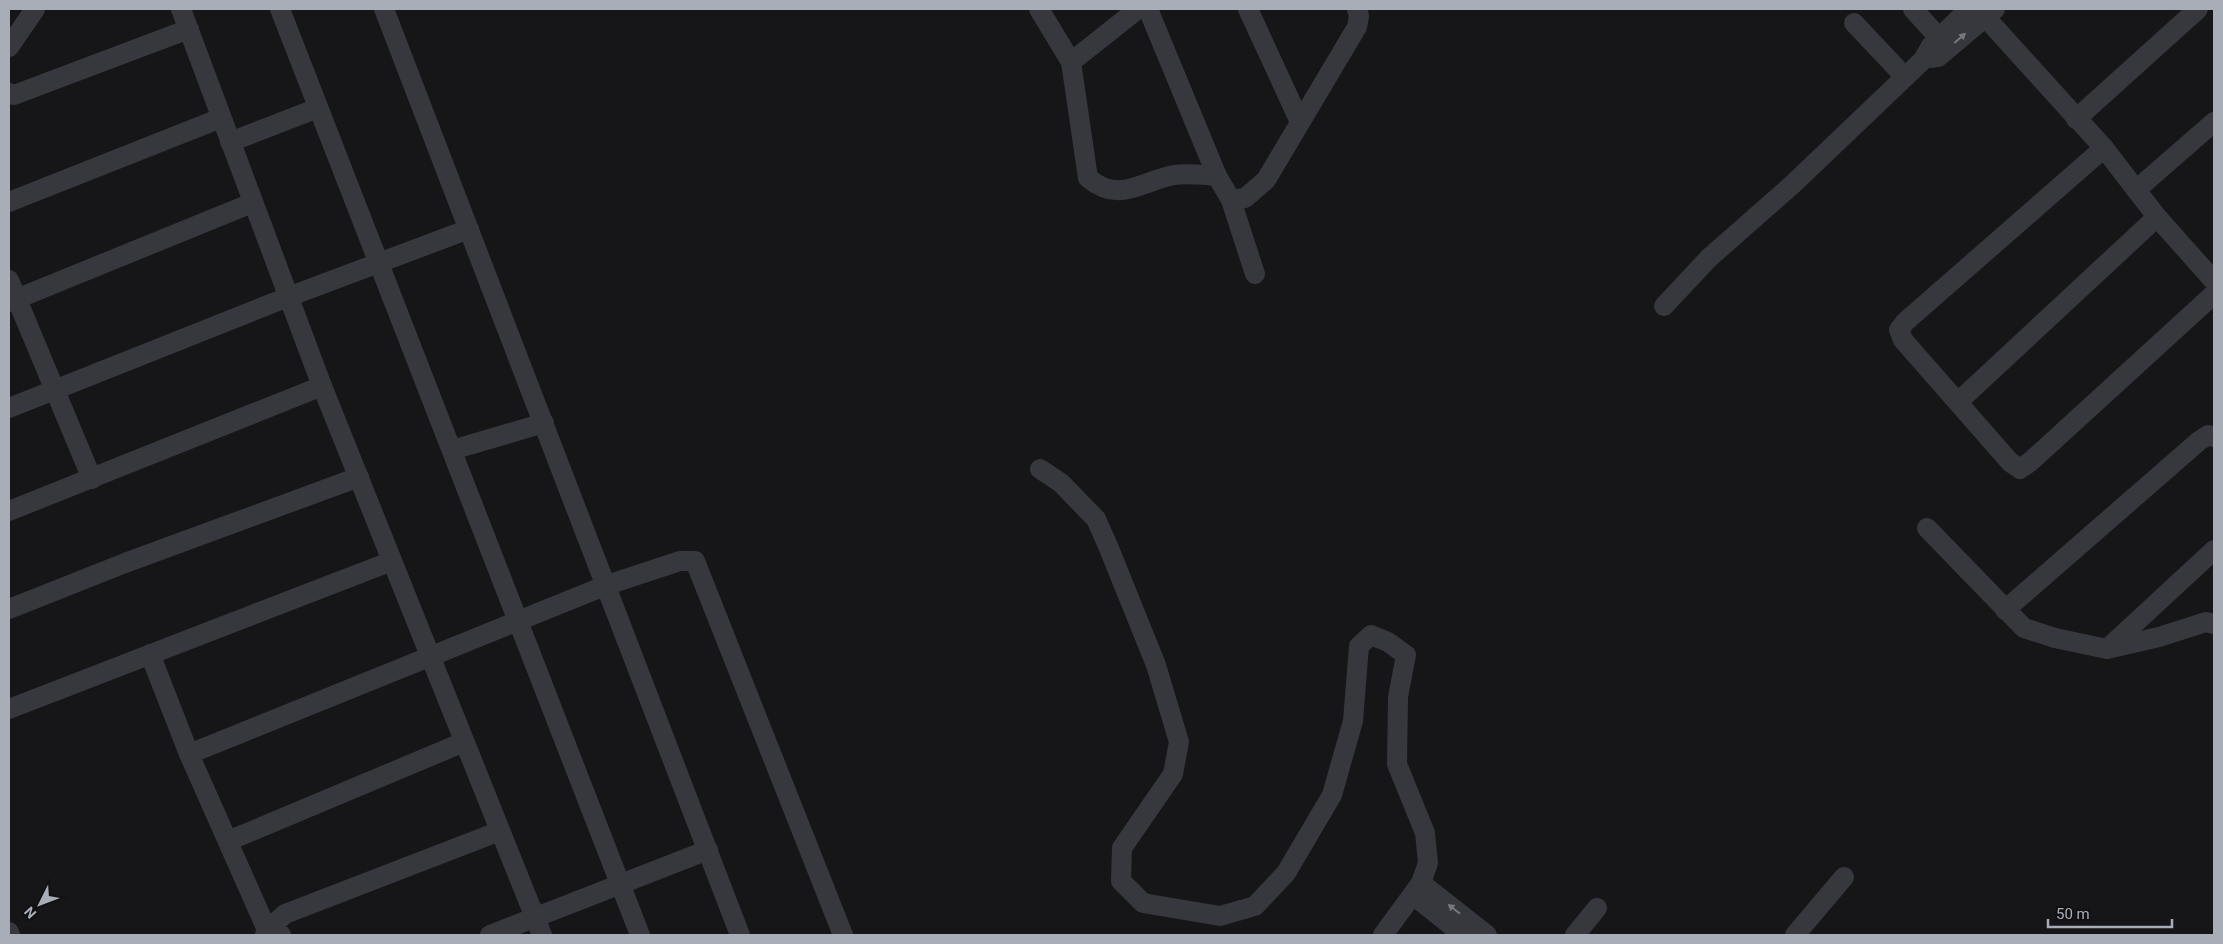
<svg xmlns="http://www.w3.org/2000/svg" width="2223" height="944" viewBox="0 0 2223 944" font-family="Roboto,sans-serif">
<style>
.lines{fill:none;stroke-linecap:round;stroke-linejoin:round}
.minor{stroke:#37383d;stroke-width:20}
.oneway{fill:#757881}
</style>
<rect width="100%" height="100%" fill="#161618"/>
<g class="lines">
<!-- minor -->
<g class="minor">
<polyline points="181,9 322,386 542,935"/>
<path d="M280 9C398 318 522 626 640 935"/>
<polyline points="384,9 740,935"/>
<path d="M1039 9 1071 62 1088 178C1120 204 1139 182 1174 175 1187 173 1203 175 1217 176L1231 200 1255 274"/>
<polyline points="1148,9 1217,176"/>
<polyline points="1248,9 1300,122"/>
<polyline points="1913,9 1939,38"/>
<polyline points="1978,9 2104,148 2157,217 2214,281"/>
<polyline points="1854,23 1905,77"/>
<polyline points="9,47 35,9"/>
<polyline points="1932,58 1938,57 1995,9"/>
<polyline points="1071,62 1138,9"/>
<polyline points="9,93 14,95 189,29"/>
<polyline points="2076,119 2198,9"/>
<polyline points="230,142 318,108"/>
<polyline points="2104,148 1905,322 1899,330 1903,340 2010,462 2020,469 2030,462 2214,294"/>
<polyline points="2136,190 2214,122"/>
<polyline points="1231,200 1245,198 1266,180 1357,27 1359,16 1357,9"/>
<polyline points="9,202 221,118"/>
<polyline points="9,280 92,479"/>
<polyline points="9,302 252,203"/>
<polyline points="1664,306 1709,258 1793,184 1923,60 1931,46 1969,9"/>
<polyline points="1958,402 2157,217"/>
<polyline points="9,408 288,297 469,229"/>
<polyline points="452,450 544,423"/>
<polyline points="1040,469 1061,483 1096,519 1108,546 1156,665 1179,742 1173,774 1122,848 1121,881 1143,903 1220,916 1255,906 1286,873 1332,795 1353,721 1359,646 1371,635 1388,642 1406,655 1398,697 1397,764 1425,833 1428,863 1421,883 1383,935"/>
<polyline points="9,511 322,386"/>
<polyline points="1927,528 2024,628 2055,638 2107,649 2159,637 2206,622 2214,624"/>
<polyline points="9,609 125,563 359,477"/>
<polyline points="2005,610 2199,441 2208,435 2214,437"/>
<polyline points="2107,649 2214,550"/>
<polyline points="150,654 189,754 267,930 281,935"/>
<polyline points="9,709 392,561"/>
<polyline points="189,754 607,585 680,561 695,561 843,935"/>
<polyline points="228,841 464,742"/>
<polyline points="1421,883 1487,935"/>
<polyline points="1413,895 1463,935"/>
<polyline points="9,932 10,935"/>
<polyline points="265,935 267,930 285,914 500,831"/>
<polyline points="490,935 708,850"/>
<polyline points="1575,935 1597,908"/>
<polyline points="1795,935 1844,877"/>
</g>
</g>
<!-- one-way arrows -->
<defs><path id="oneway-solid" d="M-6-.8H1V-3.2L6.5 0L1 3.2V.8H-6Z" transform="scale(1.25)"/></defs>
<g class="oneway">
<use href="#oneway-solid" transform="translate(1960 38) rotate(-41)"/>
<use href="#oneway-solid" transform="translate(1454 909) rotate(-142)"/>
</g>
<!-- border -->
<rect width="2223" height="944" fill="none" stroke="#a8adb8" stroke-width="20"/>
<!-- north arrow -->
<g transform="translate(40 904) rotate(228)" stroke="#111113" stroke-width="4" paint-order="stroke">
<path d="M0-4L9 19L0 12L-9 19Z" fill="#a8adb8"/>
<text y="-8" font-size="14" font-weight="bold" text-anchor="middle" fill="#a8adb8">N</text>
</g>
<!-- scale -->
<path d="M2048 919v8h124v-8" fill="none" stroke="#a8adb8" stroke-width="2.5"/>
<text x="2056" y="919" font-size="15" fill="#a8adb8" stroke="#111113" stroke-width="4" paint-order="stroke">50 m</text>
</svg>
